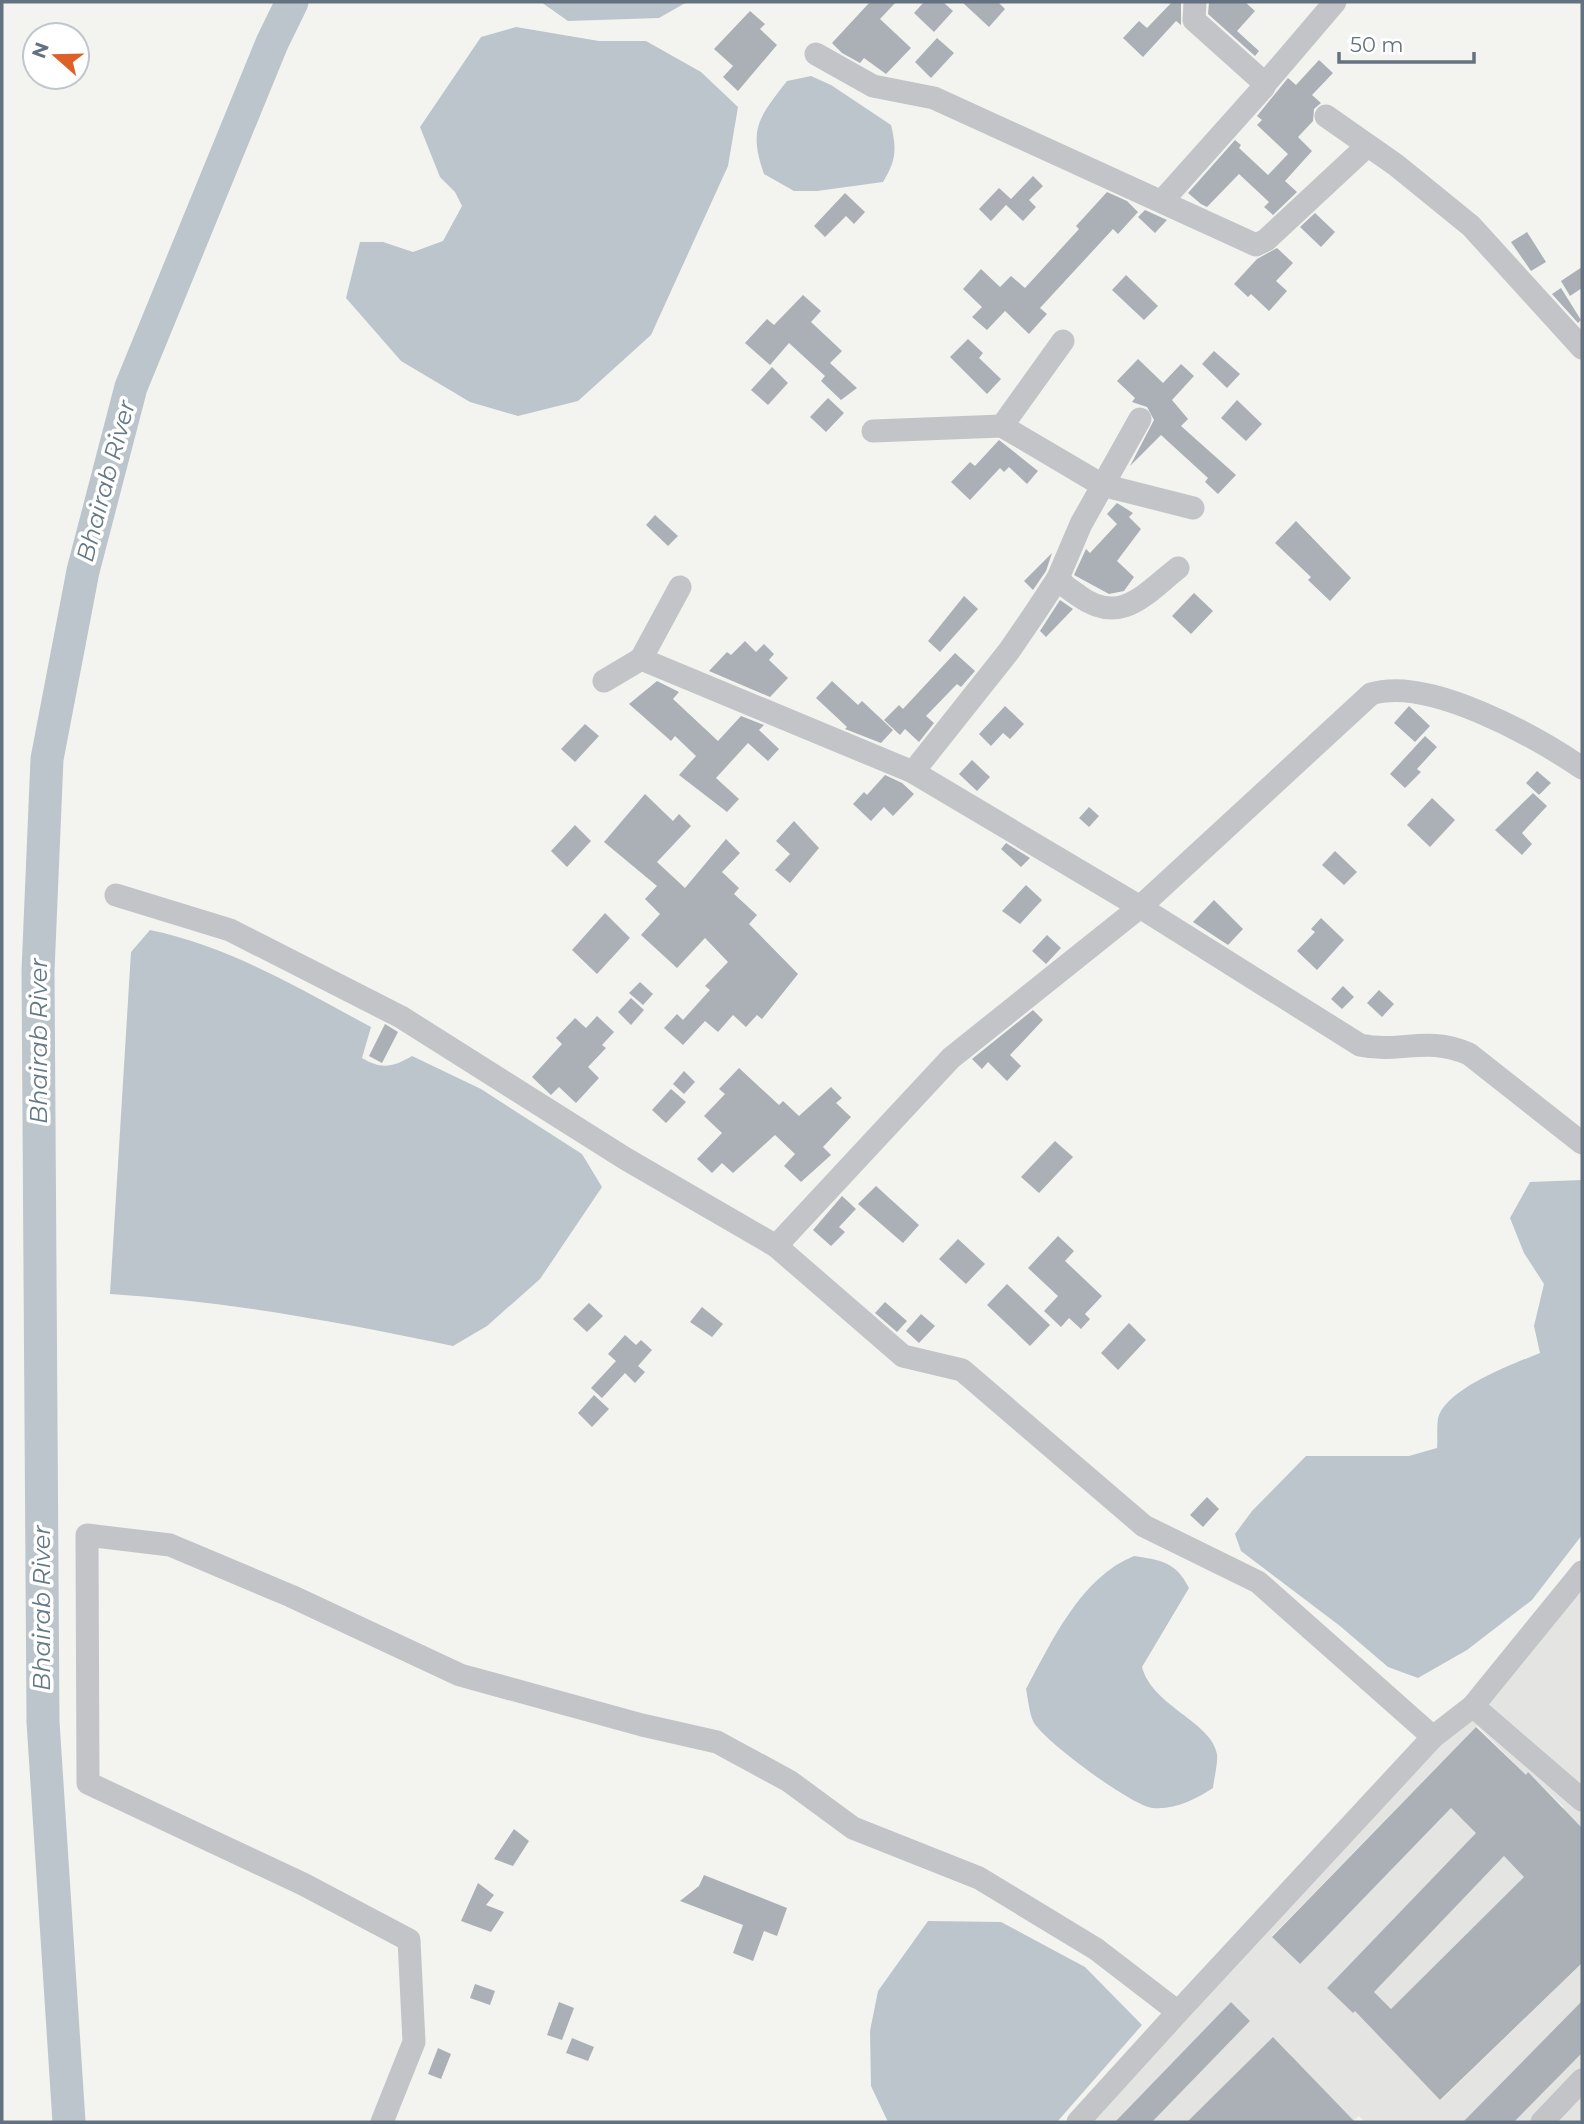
<svg xmlns="http://www.w3.org/2000/svg" width="1584" height="2124" viewBox="0 0 1584 2124" font-family="Montserrat,sans-serif">
<style>
.built{fill:#e4e5e3;fill-rule:evenodd}
.water{fill:#bcc5cb}
.lines{fill:none;stroke-linecap:round;stroke-linejoin:round}
.river{stroke:#bcc5cb;stroke-width:33}
.building{fill:#aab0b5;fill-rule:evenodd}
.minor{stroke:#c2c4c8;stroke-width:23}
.labels{text-anchor:middle;stroke-width:7;stroke-linejoin:round;paint-order:stroke}
.water-label{font-size:24px;font-style:italic;fill:#647985;stroke:#fff}
</style>
<rect width="100%" height="100%" fill="#f3f4f0"/>
<!-- built -->
<g class="built">
<path d="M1582 1590V1828L1573 1819 1534 1867 1373 2028 1564 1904 1582 1886V1896L1410 2069 1441 2100 1582 1963V2001L1463 2122H1365L1359 2116 1352 2122H1315L1335 2102 1308 2075 1259 2122H1225L1292 2056 1273 2037 1187 2122H1152L1250 2021 1231 2002 1115 2122H1090ZM1477 1726 1514 1763 1461 1818 1451 1808 1299 1964 1272 1936ZM1528 1773 1564 1807 1511 1863 1504 1856 1353 2013 1327 1988 1479 1830Z"/>
<polygon points="1582,2053 1582,2122 1514,2122"/>
</g>
<!-- water -->
<g class="water">
<polygon points="541,2 687,2 659,18 568,21"/>
<polygon points="516,27 599,41 646,41 701,72 738,107 728,166 651,335 578,401 518,416 470,402 401,361 346,298 360,242 383,242 413,252 443,241 462,206 455,192 440,177 420,127 481,37"/>
<path d="M811 76 831 85 891 125C897 149 896 161 883 182L817 191H794L764 174C748 129 759 117 787 81Z"/>
<path d="M150 930C229 946 300 989 371 1027L362 1058C382 1070 393 1067 412 1056L481 1089 582 1154 602 1187 540 1279 487 1326 453 1346C339 1322 226 1301 110 1294L131 952Z"/>
<path d="M1582 1180V1535L1532 1600 1467 1650 1418 1678 1388 1667 1340 1626 1241 1551 1235 1534 1252 1511 1306 1456H1409L1437 1448C1438 1439 1436 1423 1439 1415 1452 1386 1513 1364 1540 1353L1534 1326 1544 1284 1524 1253 1510 1218 1530 1182Z"/>
<path d="M1134 1556C1161 1560 1176 1562 1189 1588L1142 1667C1152 1706 1212 1722 1217 1754 1218 1764 1214 1778 1213 1788 1196 1799 1175 1810 1153 1808 1133 1807 1041 1739 1033 1721 1029 1711 1028 1699 1026 1689 1052 1641 1081 1577 1134 1556Z"/>
<polygon points="928,1921 1001,1922 1085,1967 1142,2025 1057,2122 888,2122 871,2086 870,2031 878,1991"/>
</g>
<g class="lines">
<!-- river -->
<polyline class="river" points="69,2122 43,1722 38,971 47,759 83,571 131,387 272,43 292,2"/>
</g>
<!-- building -->
<g class="building">
<polygon points="870,2 896,2 880,19 911,48 886,74 864,58 860,63 842,53 832,43"/>
<polygon points="924,2 943,2 953,11 934,32 914,13"/>
<polygon points="962,2 998,2 1005,9 989,27"/>
<polygon points="1172,2 1181,2 1181,25 1176,21 1143,57 1123,38 1139,21 1147,28"/>
<polygon points="1209,2 1245,2 1255,11 1237,31 1259,51 1255,56 1208,14"/>
<polygon points="750,11 765,24 760,29 777,45 738,91 723,77 733,66 714,49"/>
<polygon points="937,38 954,53 931,78 915,62"/>
<polygon points="1319,60 1333,73 1312,95 1321,103 1314,109 1313,121 1298,137 1312,151 1285,181 1297,192 1273,215 1264,207 1269,202 1239,174 1207,207 1201,204 1188,193 1235,140 1241,145 1239,148 1268,175 1288,154 1257,125 1262,120 1257,116 1288,78 1296,85"/>
<polygon points="1033,176 1043,186 1029,200 1036,207 1023,221 1006,205 991,221 979,209 999,188 1011,199"/>
<polygon points="1107,192 1127,201 1138,212 1118,234 1113,229 1040,308 1047,314 1029,334 1005,311 987,330 972,317 982,307 963,289 981,269 1000,287 1011,276 1025,288 1079,229 1076,226"/>
<polygon points="845,193 865,212 854,224 846,216 825,237 814,226"/>
<polygon points="1145,210 1167,220 1155,233 1138,217"/>
<polygon points="1315,213 1335,232 1321,247 1300,227"/>
<polygon points="1527,232 1546,262 1531,271 1511,242"/>
<polygon points="1277,248 1293,263 1276,281 1287,291 1269,311 1251,294 1248,297 1234,284 1257,259"/>
<polygon points="1582,267 1582,288 1570,296 1561,281"/>
<polygon points="1126,275 1158,306 1144,320 1112,290"/>
<polygon points="1561,288 1581,320 1578,323 1552,294"/>
<polygon points="803,295 821,311 811,322 842,351 830,363 857,388 841,400 821,381 825,376 789,343 770,365 745,343 767,319 774,325"/>
<polygon points="968,339 983,353 979,358 1001,379 987,394 950,357"/>
<polygon points="1214,351 1240,374 1227,388 1202,364"/>
<polygon points="1138,359 1163,383 1181,364 1194,376 1172,400 1188,419 1181,426 1236,475 1218,494 1205,482 1208,478 1161,435 1130,466 1154,420 1147,407 1132,402 1135,398 1117,381"/>
<polygon points="772,367 788,383 768,405 751,390"/>
<polygon points="828,398 844,413 826,432 810,417"/>
<polygon points="1237,400 1262,424 1246,441 1221,418"/>
<polygon points="999,440 1038,471 1027,484 1009,467 1004,472 1000,468 970,500 951,482 970,462 975,466"/>
<polygon points="1117,503 1133,513 1129,517 1141,529 1117,561 1134,577 1124,591 1109,594 1074,575 1086,549 1090,553 1117,524 1107,514"/>
<polygon points="655,515 678,536 668,546 646,525"/>
<polygon points="1296,521 1351,578 1330,601 1308,580 1311,577 1275,543"/>
<polygon points="1052,553 1046,571 1033,590 1024,581"/>
<polygon points="1194,593 1213,611 1191,634 1172,616"/>
<polygon points="964,596 978,609 940,652 928,641"/>
<polygon points="1060,600 1073,609 1046,637 1040,631"/>
<polygon points="745,641 756,652 764,644 774,654 769,660 788,678 770,697 709,671 727,652 731,655"/>
<polygon points="955,653 975,671 961,687 957,684 926,716 934,723 919,742 905,729 900,735 884,720 899,705 903,709"/>
<polygon points="657,681 679,692 673,699 718,741 741,716 764,725 759,730 779,749 768,761 748,743 716,778 739,799 727,812 679,775 696,756 675,736 671,741 629,704"/>
<polygon points="832,681 858,705 862,701 893,730 881,743 845,729 847,727 816,698"/>
<polygon points="1005,706 1024,724 1010,739 1003,733 991,746 979,734"/>
<polygon points="1409,706 1430,726 1415,742 1394,723"/>
<polygon points="585,724 599,736 575,762 561,749"/>
<polygon points="1425,736 1437,747 1417,769 1421,772 1405,788 1390,774"/>
<polygon points="972,760 990,777 977,791 959,774"/>
<polygon points="1537,771 1551,783 1539,795 1526,783"/>
<polygon points="885,775 902,783 914,794 893,816 884,807 871,821 853,804 864,792 867,795"/>
<polygon points="1533,793 1547,806 1522,833 1532,844 1522,855 1495,830"/>
<polygon points="645,794 673,821 679,814 691,826 657,862 685,888 726,839 740,853 722,872 739,888 734,894 757,915 749,924 798,974 762,1019 757,1015 746,1027 733,1015 718,1032 705,1021 683,1045 664,1028 677,1014 683,1020 710,990 705,986 728,962 705,938 677,968 641,935 660,914 645,899 657,886 604,842"/>
<polygon points="1432,798 1455,820 1430,847 1407,825"/>
<polygon points="1089,807 1099,816 1089,827 1079,818"/>
<polygon points="794,821 819,848 790,883 775,870 790,854 776,841"/>
<polygon points="575,825 591,841 567,867 551,851"/>
<polygon points="1006,843 1030,858 1021,867 1001,849"/>
<polygon points="1335,851 1357,872 1344,885 1322,865"/>
<polygon points="1026,885 1042,900 1020,924 1002,911"/>
<polygon points="1214,900 1243,929 1228,945 1193,922"/>
<polygon points="605,913 630,938 597,974 572,950"/>
<polygon points="1321,918 1344,940 1317,970 1297,951 1315,932 1311,929"/>
<polygon points="1047,935 1061,948 1046,964 1032,951"/>
<polygon points="640,982 653,994 643,1005 629,993"/>
<polygon points="1343,986 1354,997 1342,1009 1331,999"/>
<polygon points="1379,990 1394,1004 1382,1017 1367,1003"/>
<polygon points="631,998 644,1010 631,1025 618,1012"/>
<polygon points="1033,1010 1043,1020 1010,1055 1021,1066 1007,1081 988,1062 982,1069 972,1059"/>
<polygon points="597,1016 614,1032 602,1045 606,1048 588,1067 599,1078 576,1103 559,1087 551,1095 532,1077 562,1044 556,1038 575,1018 586,1028"/>
<polygon points="385,1024 398,1032 382,1063 369,1056"/>
<polygon points="739,1068 779,1105 783,1101 799,1116 831,1087 842,1098 836,1103 851,1117 823,1147 831,1155 801,1182 784,1166 795,1154 775,1135 733,1173 722,1163 712,1173 697,1159 722,1133 704,1116 725,1094 719,1089"/>
<polygon points="684,1071 695,1082 684,1094 673,1084"/>
<polygon points="671,1089 686,1102 666,1123 652,1110"/>
<polygon points="1055,1141 1073,1157 1039,1193 1021,1177"/>
<polygon points="876,1186 919,1225 903,1243 858,1204"/>
<polygon points="842,1196 856,1209 839,1227 845,1232 831,1246 813,1230"/>
<polygon points="1058,1236 1074,1251 1065,1261 1102,1296 1085,1314 1090,1319 1081,1329 1069,1318 1061,1327 1044,1311 1058,1296 1028,1268"/>
<polygon points="958,1239 985,1264 966,1284 939,1259"/>
<polygon points="1007,1284 1050,1325 1030,1346 987,1305"/>
<polygon points="885,1302 907,1321 897,1332 875,1313"/>
<polygon points="589,1303 603,1316 587,1332 573,1319"/>
<polygon points="702,1307 723,1324 712,1337 690,1322"/>
<polygon points="921,1314 935,1326 919,1343 906,1331"/>
<polygon points="1129,1323 1146,1340 1118,1370 1101,1353"/>
<polygon points="625,1335 636,1345 641,1340 652,1350 638,1366 645,1372 635,1383 625,1373 602,1398 591,1388 616,1361 608,1354"/>
<polygon points="594,1395 609,1409 592,1427 578,1413"/>
<polygon points="1207,1497 1219,1509 1203,1527 1190,1515"/>
<path d="M1476 1727 1526 1775 1528 1772 1582 1828V1963L1440 2100 1355 2011 1353 2013 1327 1988 1476 1833 1451 1808 1300 1964 1272 1937ZM1504 1856 1524 1877 1391 2009 1374 1992Z"/>
<polygon points="514,1829 529,1841 513,1866 494,1859"/>
<polygon points="704,1875 787,1908 777,1936 764,1931 753,1961 733,1953 743,1925 680,1901 699,1886"/>
<polygon points="478,1883 494,1895 486,1905 504,1912 491,1932 461,1921"/>
<polygon points="475,1984 495,1991 490,2005 470,1998"/>
<polygon points="1582,2001 1582,2053 1514,2122 1463,2122"/>
<polygon points="559,2002 574,2008 562,2040 547,2035"/>
<polygon points="1231,2002 1250,2021 1152,2122 1115,2122"/>
<polygon points="1273,2037 1355,2122 1187,2122"/>
<polygon points="572,2038 594,2047 588,2061 566,2053"/>
<polygon points="438,2048 451,2054 441,2079 428,2074"/>
</g>
<g class="lines">
<!-- minor -->
<g class="minor">
<polyline points="816,54 873,86 934,98 1256,245 1266,240 1366,147"/>
<polyline points="1265,84 1335,2"/>
<polyline points="1326,116 1396,165 1471,226 1582,348"/>
<polyline points="1163,200 1264,87 1262,81 1194,20 1195,2"/>
<polyline points="1002,426 1102,485 1193,508"/>
<polyline points="873,431 1002,426 1063,341"/>
<path d="M1058 578C1063 586 1071 590 1079 596 1121 626 1145 594 1178 568"/>
<path d="M641 659 913 772 1140 907 1360 1045C1400 1054 1426 1035 1469 1054L1582 1143"/>
<polyline points="604,681 641,659 680,587"/>
<polyline points="913,772 1009,651 1035,613 1058,578 1081,524 1140,419"/>
<path d="M116 895 230 930 401 1017 626 1159 776 1246 951 1058 1140 907 1371 694C1428 676 1535 736 1582 768"/>
<polyline points="776,1246 903,1356 962,1370 1144,1526 1258,1582 1433,1737"/>
<polyline points="1473,1706 1582,1800"/>
<polyline points="382,2122 414,2042 409,1940 303,1884 88,1783 87,1535 170,1545 291,1596 460,1675 642,1725 717,1742 789,1781 853,1828 979,1878 1096,1949 1178,2012 1433,1737 1473,1706 1582,1572"/>
<polyline points="1078,2122 1178,2012"/>
<polyline points="1542,2122 1582,2080"/>
</g>
</g>
<g class="labels">
<!-- water labels -->
<g class="water-label">
<text transform="translate(106 481) rotate(-75)" y="8">Bhairab River</text>
<text transform="translate(39 1041) rotate(-90)" y="8">Bhairab River</text>
<text transform="translate(42 1608) rotate(-90)" y="8">Bhairab River</text>
</g>
</g>
<!-- border -->
<rect width="1584" height="2124" fill="none" stroke="#647180" stroke-width="7"/>
<!-- north arrow -->
<g transform="translate(56 56) rotate(290)"><circle r="33" fill="#ffffff" stroke="#c1c6cc" stroke-width="2"/>
<path d="M0-5L12 26L0 18L-12 26Z" fill="#dd6026"/>
<text y="-10" font-size="19" font-weight="bold" text-anchor="middle" fill="#647180">N</text>
</g>
<!-- scale -->
<path d="M1339 52v10h135v-10" fill="none" stroke="#647180" stroke-width="3.5"/>
<text x="1350" y="52" font-size="21" fill="#647180" stroke="#ffffff" stroke-width="5" paint-order="stroke">50 m</text>
</svg>
